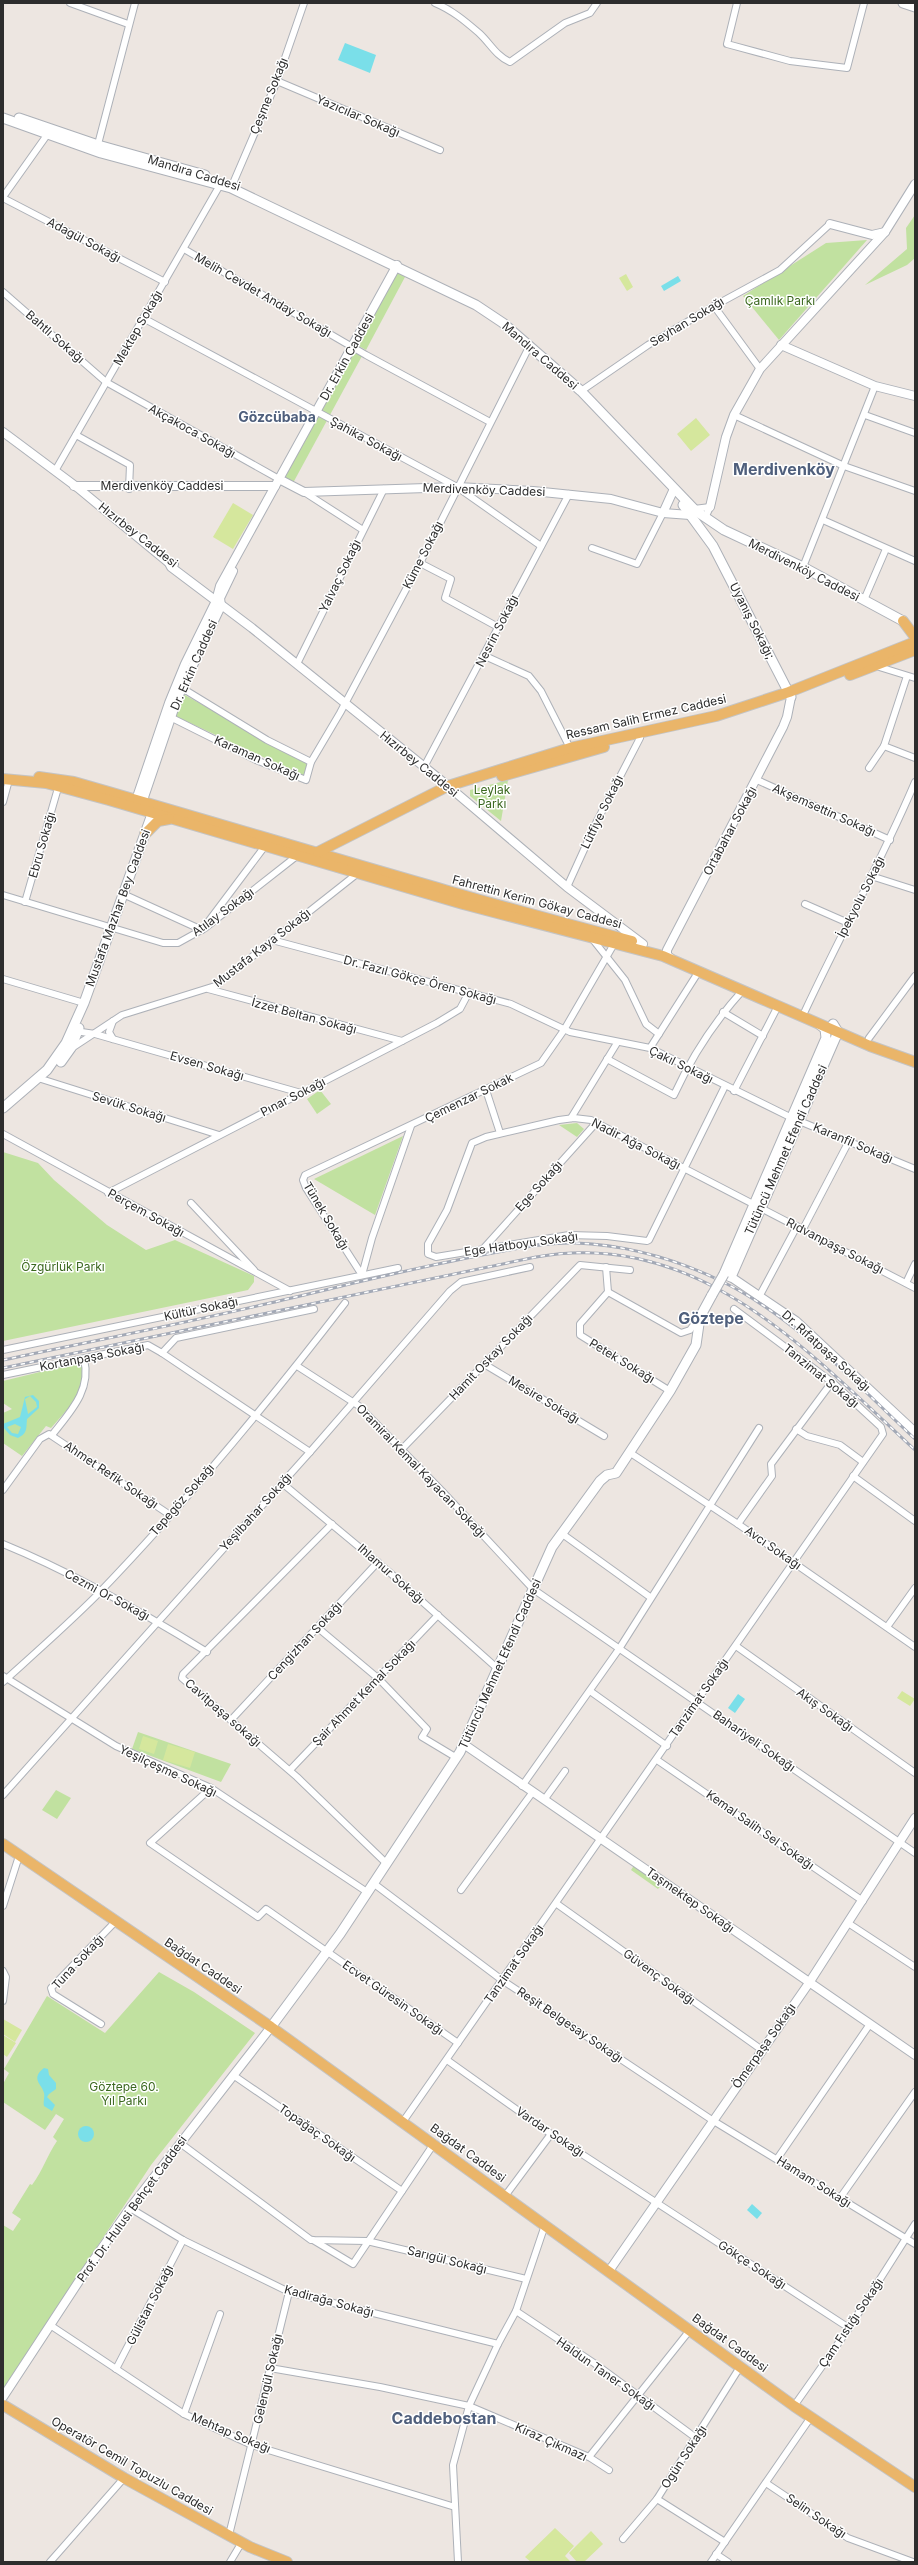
<svg xmlns="http://www.w3.org/2000/svg" width="918" height="2565" viewBox="0 0 918 2565" font-family="Inter,sans-serif">
<style>
.green{fill:#c1e1a0}
.pitch{fill:#d5e79d}
.water{fill:#7adfe9;fill-rule:evenodd}
.lines{fill:none;stroke-linecap:round;stroke-linejoin:round}
.minor-casing{stroke:#adb1b8;stroke-width:8}
.tertiary-casing{stroke:#adb1b8;stroke-width:10}
.secondary-casing{stroke:#adb1b8;stroke-width:11}
.primary-casing{stroke:#c4c4c4;stroke-width:12}
.minor{stroke:#fff;stroke-width:6}
.tertiary{stroke:#fff;stroke-width:8}
.secondary{stroke:#fff;stroke-width:9}
.primary{stroke:#eab569;stroke-width:10}
.rail-casing{stroke:#a3a9b6;stroke-width:3}
.rail{stroke:#fff;stroke-width:1.5;stroke-dasharray:4.5;stroke-linecap:butt}
.secondary-bridge-casing{stroke:#adb1b8;stroke-width:11;stroke-linecap:butt}
.secondary-bridge{stroke:#fff;stroke-width:9}
.labels{text-anchor:middle;stroke-width:3;stroke-linejoin:round;paint-order:stroke}
.street-label{font-size:12px;fill:#2d2d2d;stroke:#fff}
.park-label{font-size:12px;fill:#3b681f;stroke:#fff}
.quarter-label{font-size:14px;font-weight:bold;fill:#4f5f7c;stroke:#fff}
.district-label{font-size:16px;font-weight:bold;fill:#4f5f7c;stroke:#fff}
</style>
<rect width="100%" height="100%" fill="#ede6e1"/>
<!-- green -->
<g class="green">
<polygon points="915,215 915,258 907,265 865,285 907,249 906,228"/>
<polygon points="867,240 779,340 743,296 826,243"/>
<polygon points="397,272 405,277 366,350 357,345"/>
<polygon points="352,350 362,356 293,483 282,479"/>
<polygon points="183,694 307,763 304,776 175,716"/>
<polygon points="508,780 501,821 470,796 470,790"/>
<polygon points="320,1090 331,1104 317,1114 307,1099"/>
<polygon points="577,1123 584,1129 577,1137 559,1125"/>
<polygon points="403,1136 375,1215 314,1179"/>
<polygon points="3,1152 38,1163 54,1180 107,1225 146,1250 175,1240 254,1276 254,1282 248,1290 3,1341"/>
<polygon points="81,1362 86,1368 80,1395 51,1428 46,1426 22,1456 3,1443 3,1413 12,1409 3,1403 3,1381"/>
<polygon points="138,1732 231,1764 221,1782 132,1749"/>
<polygon points="56,1790 71,1798 57,1819 42,1810"/>
<polygon points="635,1864 663,1883 658,1889 631,1870"/>
<path d="M159 1972 194 1992 255 2033 151 2165 3 2389V2225L13 2231 21 2219 12 2213 30 2184 32 2185C43 2170 47 2156 57 2141L53 2137 64 2119 56 2114 45 2130 3 2102V2084L9 2073 4 2069 47 1996 105 2033Z"/>
</g>
<!-- pitch -->
<g class="pitch">
<polygon points="626,274 633,287 627,291 619,278"/>
<polygon points="696,418 710,435 691,451 677,434"/>
<polygon points="233,503 253,515 233,549 213,537"/>
<polygon points="902,1691 915,1699 910,1706 897,1698"/>
<polygon points="143,1736 158,1741 154,1754 139,1749"/>
<polygon points="168,1744 195,1752 190,1768 163,1760"/>
<polygon points="3,2019 22,2030 15,2042 3,2034"/>
<polygon points="3,2035 16,2043 7,2057 3,2054"/>
<polygon points="555,2528 574,2546 565,2556 571,2562 531,2562 525,2557"/>
<polygon points="591,2531 603,2544 584,2562 577,2562 569,2553"/>
</g>
<!-- water -->
<g class="water">
<polygon points="345,43 376,55 370,73 338,60"/>
<polygon points="678,276 681,281 664,291 661,286"/>
<path d="M33 1395 39 1401V1408L27 1419C26 1428 28 1433 18 1438L10 1435 3 1427V1424L20 1417 25 1397ZM30 1396 36 1402 37 1407 28 1414 25 1399ZM15 1424 21 1427 18 1434 12 1433 7 1427Z"/>
<polygon points="738,1694 745,1699 735,1713 728,1708"/>
<path d="M44 2068 48 2069 49 2075 56 2083V2089L49 2094 47 2097 55 2105 52 2111 44 2106C43 2102 45 2096 44 2093 42 2084 30 2079 44 2068Z"/>
<circle cx="86" cy="2134" r="8"/>
<polygon points="752,2204 762,2213 757,2219 747,2210"/>
</g>
<g class="lines">
<defs>
<g id="minor">
<polyline points="70,3 128,24"/>
<path d="M435 3C452 10 465 21 479 33 490 43 496 56 510 62L565 23 590 13 597 3"/>
<polyline points="737,3 727,44 790,61 847,68 864,3"/>
<polyline points="277,81 440,150"/>
<polyline points="97,148 135,3"/>
<polyline points="231,188 277,81 304,3"/>
<polyline points="3,197 47,135"/>
<polyline points="3,198 165,282"/>
<polyline points="184,249 366,355 490,422"/>
<polyline points="3,292 106,382 279,479"/>
<polyline points="714,306 760,369"/>
<polyline points="143,318 457,487 541,546"/>
<polyline points="581,391 648,345 714,306 780,270 830,224"/>
<polyline points="734,415 844,466 915,491"/>
<polyline points="865,415 915,433"/>
<polyline points="76,435 130,465 129,489"/>
<polyline points="55,471 220,185"/>
<polyline points="304,492 363,530"/>
<polyline points="694,509 710,507 705,518"/>
<polyline points="823,520 915,561"/>
<polyline points="592,548 637,564 663,513"/>
<polyline points="420,563 451,579 445,598 498,627"/>
<polyline points="803,567 875,386"/>
<polyline points="864,600 886,549"/>
<polyline points="485,656 529,676 541,691 570,748"/>
<polyline points="297,664 384,489"/>
<polyline points="876,666 915,678"/>
<polyline points="907,676 884,746 915,758"/>
<polyline points="182,688 267,740 311,762"/>
<polyline points="168,716 256,760 306,780 311,762 340,713 420,563 530,345"/>
<polyline points="424,767 569,494"/>
<polyline points="869,768 884,746"/>
<polyline points="757,780 890,840"/>
<polyline points="3,802 9,780"/>
<polyline points="871,876 915,890"/>
<polyline points="567,887 597,821 640,738"/>
<polyline points="123,894 202,930 265,846"/>
<polyline points="3,895 163,943 178,943 205,928 298,855"/>
<polyline points="25,902 58,788"/>
<polyline points="805,904 846,922"/>
<polyline points="272,940 511,1004 570,1032 650,1048 792,1118 915,1169"/>
<polyline points="594,941 625,980 646,1024 659,1034"/>
<polyline points="3,979 84,1003"/>
<polyline points="208,989 402,1041"/>
<path d="M805 1011C841 934 882 860 915 782"/>
<polyline points="723,1012 763,1036"/>
<polyline points="75,1031 95,1034 301,1093"/>
<polyline points="869,1038 915,976"/>
<polyline points="113,1039 109,1032 113,1021"/>
<polyline points="72,1048 122,1015 215,986 358,873"/>
<polyline points="650,1048 699,971"/>
<path d="M607 1059 674 1095C692 1056 714 1022 743 990"/>
<polyline points="38,1078 219,1135"/>
<polyline points="725,1086 649,1240 647,1241 607,1236 569,1235 436,1257 428,1254 428,1244 447,1210 472,1143 486,1137 559,1120 574,1118 591,1120 915,1288"/>
<polyline points="486,1090 500,1133"/>
<polyline points="734,1091 778,1006"/>
<polyline points="571,1118 617,1043"/>
<polyline points="3,1134 290,1291"/>
<polyline points="108,1193 437,1023 460,1009 469,992"/>
<polyline points="191,1203 254,1270"/>
<polyline points="803,1229 849,1141"/>
<polyline points="483,1249 596,1123"/>
<polyline points="606,1267 608,1292 580,1324 580,1335 670,1391"/>
<polyline points="362,1275 306,1188 303,1180 305,1175 541,1063 564,1030 614,944"/>
<polyline points="362,1275 372,1238 411,1126"/>
<polyline points="906,1283 915,1264"/>
<polyline points="608,1292 681,1333 690,1330 698,1319"/>
<polyline points="760,1295 797,1226"/>
<polyline points="3,1350 398,1268"/>
<polyline points="162,1353 310,1452"/>
<polyline points="484,1364 604,1436"/>
<polyline points="297,1366 359,1406 442,1491 533,1589 915,1853"/>
<polyline points="3,1375 148,1345 162,1353 176,1338 314,1309"/>
<polyline points="796,1429 807,1436 840,1445 863,1462"/>
<path d="M52 1435C70 1412 92 1390 84 1359"/>
<polyline points="402,1449 580,1265 630,1270"/>
<polyline points="629,1452 738,1524 915,1647"/>
<polyline points="853,1476 915,1521"/>
<polyline points="282,1483 388,1571 498,1669"/>
<polyline points="3,1490 40,1439 49,1434 170,1515"/>
<polyline points="332,1524 183,1674 182,1678 297,1777 386,1863"/>
<polyline points="738,1524 772,1476 771,1464 832,1382"/>
<polyline points="561,1533 650,1597"/>
<path d="M3 1544C74 1573 142 1612 207 1652"/>
<polyline points="887,1627 915,1588"/>
<polyline points="318,1628 379,1679 427,1729 422,1737 457,1758"/>
<polyline points="736,1646 915,1773"/>
<polyline points="3,1676 116,1746 211,1788 367,1892"/>
<path d="M3 1682C34 1654 66 1626 96 1596 185 1504 267 1404 345 1303"/>
<polyline points="590,1691 667,1746"/>
<polyline points="231,1720 378,1562"/>
<polyline points="657,1760 863,1901"/>
<polyline points="290,1770 438,1615"/>
<polyline points="522,1786 619,1649 759,1428"/>
<polyline points="211,1788 150,1843 258,1917 266,1909 458,2043"/>
<polyline points="3,1795 310,1452 450,1291 461,1282 530,1267"/>
<polyline points="544,1800 565,1771"/>
<polyline points="373,1883 502,1980 712,2120 915,2244"/>
<polyline points="461,1890 532,1793"/>
<polyline points="557,1904 762,2050"/>
<polyline points="3,1906 19,1856"/>
<polyline points="848,1923 915,1967"/>
<polyline points="3,1971 6,1977 3,2001"/>
<polyline points="101,2024 53,1994 51,1988 115,1922"/>
<polyline points="447,2060 551,2134 849,2328"/>
<polyline points="233,2075 402,2191"/>
<polyline points="402,2123 883,1434 881,1427 832,1382 734,1309"/>
<polyline points="180,2143 311,2240 367,2241 526,2279"/>
<polyline points="777,2159 870,2024"/>
<polyline points="505,2196 551,2134"/>
<polyline points="840,2198 915,2092"/>
<polyline points="130,2208 183,2240 289,2292 498,2344"/>
<polyline points="313,2240 353,2264 433,2145"/>
<polyline points="516,2311 594,2363 696,2438"/>
<polyline points="50,2325 184,2414 252,2445 455,2507"/>
<polyline points="270,2368 380,2387 469,2406 589,2457 609,2470"/>
<polyline points="116,2369 183,2240"/>
<polyline points="794,2406 849,2328 915,2224"/>
<polyline points="184,2414 220,2314"/>
<polyline points="589,2457 690,2330"/>
<polyline points="766,2483 848,2538 913,2562"/>
<polyline points="229,2535 289,2292"/>
<polyline points="623,2539 657,2499"/>
<polyline points="725,2542 657,2499 740,2367"/>
<polyline points="716,2554 728,2562"/>
<polyline points="50,2562 124,2478"/>
<polyline points="230,2562 242,2542"/>
<polyline points="458,2562 453,2465 469,2406 498,2344 516,2311 545,2225"/>
<polyline points="711,2562 811,2417"/>
</g>
<g id="tertiary">
<polyline points="830,224 872,235 885,232"/>
<polyline points="781,345 875,386 915,396"/>
<polyline points="3,432 78,488 169,563 174,564"/>
<polyline points="279,479 304,492 457,487 533,491 611,499 663,513 690,515 694,512"/>
<polyline points="74,486 275,486"/>
<polyline points="710,507 726,437 734,415 760,369 885,232 915,184"/>
<polyline points="663,513 673,491"/>
<polyline points="169,563 171,567 252,628 448,786 567,887 643,944"/>
<polyline points="136,800 169,703 185,664 216,601 220,586 397,265"/>
<polyline points="141,806 178,697 221,606 220,598 233,571"/>
<polyline points="673,960 667,955 667,950 783,727 787,717 791,697"/>
<polyline points="731,1277 796,1321 915,1432"/>
<polyline points="465,1745 915,2055"/>
<polyline points="609,2271 809,1983 915,1818"/>
<polyline points="3,2397 83,2275 130,2208 271,2027"/>
</g>
<g id="secondary">
<polyline points="903,3 915,7"/>
<polyline points="3,118 101,153 231,188 476,305 503,323 581,391 696,511 724,530 803,567 903,621"/>
<polyline points="19,118 98,145 205,175"/>
<polyline points="683,505 713,546 791,697"/>
<polyline points="819,1024 825,1029 826,1038 724,1274 731,1277 838,1032 833,1024"/>
<polyline points="61,1062 71,1048 79,1028"/>
<polyline points="3,1108 47,1070 66,1043 84,1003 152,814 147,807"/>
<polyline points="271,2027 340,1934 460,1752 552,1547 600,1481 607,1475 616,1473 670,1391 696,1345 700,1317 712,1295"/>
</g>
<g id="primary">
<polyline points="903,621 915,637"/>
<polyline points="850,675 915,650"/>
<polyline points="502,776 604,747"/>
<path d="M39 777 74 782C260 835 445 893 632 941"/>
<polyline points="3,779 46,783 109,800 463,904 663,956 870,1046 915,1062"/>
<polyline points="145,834 158,821 169,819"/>
<polyline points="318,852 448,786 570,748 716,716 789,692 915,642"/>
<polyline points="3,1844 271,2027 794,2406 915,2487"/>
<polyline points="3,2405 124,2478 250,2547 287,2562"/>
</g>
</defs>
<!-- minor casing -->
<use href="#minor" class="minor-casing"/>
<!-- tertiary casing -->
<use href="#tertiary" class="tertiary-casing"/>
<!-- secondary casing -->
<use href="#secondary" class="secondary-casing"/>
<!-- primary casing -->
<use href="#primary" class="primary-casing"/>
<!-- minor -->
<use href="#minor" class="minor"/>
<!-- tertiary -->
<use href="#tertiary" class="tertiary"/>
<!-- secondary -->
<use href="#secondary" class="secondary"/>
<!-- primary -->
<use href="#primary" class="primary"/>
<defs>
<g id="rail">
<path d="M3 1360C92 1341 182 1324 270 1303 339 1287 408 1269 478 1256 510 1250 543 1242 576 1243 626 1245 675 1259 719 1280 794 1316 855 1383 915 1439"/>
<path d="M3 1368 536 1257C697 1228 808 1351 915 1450"/>
</g>
</defs>
<!-- rail casing -->
<use href="#rail" class="rail-casing"/>
<!-- rail -->
<use href="#rail" class="rail"/>
<defs>
<polyline id="secondary-bridge" points="712,1295 724,1274"/>
</defs>
<!-- secondary-bridge casing -->
<use href="#secondary-bridge" class="secondary-bridge-casing"/>
<!-- secondary-bridge -->
<use href="#secondary-bridge" class="secondary-bridge"/>
</g>
<g class="labels">
<!-- street labels -->
<g class="street-label">
<text transform="translate(269 96) rotate(-68)" y="4">Çeşme Sokağı</text>
<text transform="translate(358 116) rotate(23)" y="4">Yazıcılar Sokağı</text>
<text transform="translate(194 173) rotate(17)" y="4">Mandıra Caddesi</text>
<text transform="translate(84 240) rotate(28)" y="4">Adagül Sokağı</text>
<text transform="translate(263 295) rotate(30)" y="4">Melih Cevdet Anday Sokağı</text>
<text transform="translate(687 322) rotate(-31)" y="4">Seyhan Sokağı</text>
<text transform="translate(138 328) rotate(-60)" y="4">Mektep Sokağı</text>
<text transform="translate(55 337) rotate(41)" y="4">Bahtlı Sokağı</text>
<text transform="translate(540 356) rotate(41)" y="4">Mandıra Caddesi</text>
<text transform="translate(347 357) rotate(-61)" y="4">Dr. Erkin Caddesi</text>
<text transform="translate(192 431) rotate(29)" y="4">Akçakoca Sokağı</text>
<text transform="translate(366 439) rotate(28)" y="4">Şahika Sokağı</text>
<text x="162" y="490">Merdivenköy Caddesi</text>
<text transform="translate(484 490) rotate(2)" y="4">Merdivenköy Caddesi</text>
<text transform="translate(138 535) rotate(38)" y="4">Hızırbey Caddesi</text>
<text transform="translate(423 555) rotate(-63)" y="4">Küme Sokağı</text>
<text transform="translate(804 570) rotate(27)" y="4">Merdivenköy Caddesi</text>
<text transform="translate(340 576) rotate(-64)" y="4">Yalvaç Sokağı</text>
<text transform="translate(752 621) rotate(63)" y="4">Uyanış Sokağı;</text>
<text transform="translate(497 631) rotate(-63)" y="4">Nesrin Sokağı</text>
<text transform="translate(194 665) rotate(-66)" y="4">Dr. Erkin Caddesi</text>
<text transform="translate(646 717) rotate(-13)" y="4">Ressam Salih Ermez Caddesi</text>
<text transform="translate(257 758) rotate(24)" y="4">Karaman Sokağı</text>
<text transform="translate(419 764) rotate(39)" y="4">Hızırbey Caddesi</text>
<text transform="translate(824 810) rotate(24)" y="4">Akşemsettin Sokağı</text>
<text transform="translate(602 812) rotate(-64)" y="4">Lütfiye Sokağı</text>
<text transform="translate(730 831) rotate(-62)" y="4">Ortabahar Sokağı</text>
<text transform="translate(42 845) rotate(-74)" y="4">Ebru Sokağı</text>
<text transform="translate(861 897) rotate(-63)" y="4">İpekyolu Sokağı</text>
<text transform="translate(537 902) rotate(15)" y="4">Fahrettin Kerim Gökay Caddesi</text>
<text transform="translate(118 908) rotate(-70)" y="4">Mustafa Mazhar Bey Caddesi</text>
<text transform="translate(223 912) rotate(-36)" y="4">Atılay Sokağı</text>
<text transform="translate(262 948) rotate(-38)" y="4">Mustafa Kaya Sokağı</text>
<text transform="translate(420 980) rotate(15)" y="4">Dr. Fazıl Gökçe Ören Sokağı</text>
<text transform="translate(304 1016) rotate(15)" y="4">İzzet Beltan Sokağı</text>
<text transform="translate(681 1065) rotate(26)" y="4">Çakıl Sokağı</text>
<text transform="translate(207 1066) rotate(16)" y="4">Evsen Sokağı</text>
<text transform="translate(293 1097) rotate(-27)" y="4">Pınar Sokağı</text>
<text transform="translate(469 1098) rotate(-26)" y="4">Çemenzar Sokak</text>
<text transform="translate(129 1107) rotate(17)" y="4">Sevük Sokağı</text>
<text transform="translate(853 1143) rotate(23)" y="4">Karanfil Sokağı</text>
<text transform="translate(636 1144) rotate(27)" y="4">Nadir Ağa Sokağı</text>
<text transform="translate(786 1150) rotate(-66)" y="4">Tütüncü Mehmet Efendi Caddesi</text>
<text transform="translate(539 1186) rotate(-48)" y="4">Ege Sokağı</text>
<text transform="translate(146 1213) rotate(29)" y="4">Perçem Sokağı</text>
<text transform="translate(326 1216) rotate(59)" y="4">Tünek Sokağı</text>
<text transform="translate(521 1244) rotate(-8)" y="4">Ege Hatboyu Sokağı</text>
<text transform="translate(835 1246) rotate(27)" y="4">Rıdvanpaşa Sokağı</text>
<text transform="translate(201 1309) rotate(-12)" y="4">Kültür Sokağı</text>
<text transform="translate(826 1351) rotate(42)" y="4">Dr. Rıfatpaşa Sokağı</text>
<text transform="translate(92 1357) rotate(-11)" y="4">Kortanpaşa Sokağı</text>
<text transform="translate(491 1357) rotate(-46)" y="4">Hamit Oskay Sokağı</text>
<text transform="translate(622 1361) rotate(31)" y="4">Petek Sokağı</text>
<text transform="translate(821 1376) rotate(39)" y="4">Tanzimat Sokağı</text>
<text transform="translate(544 1400) rotate(31)" y="4">Mesire Sokağı</text>
<text transform="translate(421 1471) rotate(46)" y="4">Oramiral Kemal Kayacan Sokağı</text>
<text transform="translate(111 1475) rotate(34)" y="4">Ahmet Refik Sokağı</text>
<text transform="translate(182 1500) rotate(-49)" y="4">Tepegöz Sokağı</text>
<text transform="translate(256 1512) rotate(-48)" y="4">Yeşilbahar Sokağı</text>
<text transform="translate(773 1548) rotate(35)" y="4">Avcı Sokağı</text>
<text transform="translate(391 1574) rotate(41)" y="4">Ihlamur Sokağı</text>
<text transform="translate(107 1595) rotate(28)" y="4">Cezmi Or Sokağı</text>
<text transform="translate(305 1641) rotate(-47)" y="4">Cengizhan Sokağı</text>
<text transform="translate(500 1664) rotate(-66)" y="4">Tütüncü Mehmet Efendi Caddesi</text>
<text transform="translate(364 1693) rotate(-46)" y="4">Şair Ahmet Kemal Sokağı</text>
<text transform="translate(699 1698) rotate(-55)" y="4">Tanzimat Sokağı</text>
<text transform="translate(825 1710) rotate(35)" y="4">Akış Sokağı</text>
<text transform="translate(223 1713) rotate(41)" y="4">Cavitpaşa sokağı</text>
<text transform="translate(754 1741) rotate(35)" y="4">Bahariyeli Sokağı</text>
<text transform="translate(168 1771) rotate(25)" y="4">Yeşilçeşme Sokağı</text>
<text transform="translate(760 1830) rotate(35)" y="4">Kemal Salih Sel Sokağı</text>
<text transform="translate(690 1900) rotate(35)" y="4">Taşmektep Sokağı</text>
<text transform="translate(78 1962) rotate(-47)" y="4">Tuna Sokağı</text>
<text transform="translate(514 1964) rotate(-55)" y="4">Tanzimat Sokağı</text>
<text transform="translate(203 1966) rotate(34)" y="4">Bağdat Caddesi</text>
<text transform="translate(659 1977) rotate(36)" y="4">Güvenç Sokağı</text>
<text transform="translate(393 1998) rotate(35)" y="4">Ecvet Güresin Sokağı</text>
<text transform="translate(570 2025) rotate(34)" y="4">Reşit Belgesay Sokağı</text>
<text transform="translate(764 2046) rotate(-55)" y="4">Ömerpaşa Sokağı</text>
<text transform="translate(550 2132) rotate(34)" y="4">Vardar Sokağı</text>
<text transform="translate(317 2133) rotate(35)" y="4">Topağaç Sokağı</text>
<text transform="translate(468 2153) rotate(36)" y="4">Bağdat Caddesi</text>
<text transform="translate(814 2182) rotate(32)" y="4">Hamam Sokağı</text>
<text transform="translate(132 2209) rotate(-54)" y="4">Prof. Dr. Hulusi Behçet Caddesi</text>
<text transform="translate(447 2260) rotate(14)" y="4">Sarıgül Sokağı</text>
<text transform="translate(752 2265) rotate(33)" y="4">Gökçe Sokağı</text>
<text transform="translate(329 2301) rotate(15)" y="4">Kadirağa Sokağı</text>
<text transform="translate(150 2305) rotate(-63)" y="4">Gülistan Sokağı</text>
<text transform="translate(851 2323) rotate(-56)" y="4">Çam Fıstığı Sokağı</text>
<text transform="translate(730 2343) rotate(36)" y="4">Bağdat Caddesi</text>
<text transform="translate(606 2374) rotate(35)" y="4">Haldun Taner Sokağı</text>
<text transform="translate(268 2379) rotate(-77)" y="4">Gelengül Sokağı</text>
<text transform="translate(231 2433) rotate(23)" y="4">Mehtap Sokağı</text>
<text transform="translate(551 2442) rotate(24)" y="4">Kiraz Çıkmazı</text>
<text transform="translate(684 2457) rotate(-57)" y="4">Ogün Sokağı</text>
<text transform="translate(132 2466) rotate(30)" y="4">Operatör Cemil Topuzlu Caddesi</text>
<text transform="translate(816 2516) rotate(34)" y="4">Selin Sokağı</text>
</g>
<!-- park labels -->
<g class="park-label">
<text x="780" y="305">Çamlık Parkı</text>
<text x="492" y="794">Leylak<tspan x="492" dy="14">Parkı</tspan></text>
<text x="63" y="1271">Özgürlük Parkı</text>
<text x="124" y="2091">Göztepe 60.<tspan x="124" dy="14">Yıl Parkı</tspan></text>
</g>
<!-- quarter labels -->
<g class="quarter-label">
<text x="277" y="422">Gözcübaba</text>
</g>
<!-- district labels -->
<g class="district-label">
<text x="784" y="475">Merdivenköy</text>
<text x="711" y="1324">Göztepe</text>
<text x="444" y="2424">Caddebostan</text>
</g>
</g>
<!-- border -->
<rect width="918" height="2565" fill="none" stroke="#2d2d2d" stroke-width="8"/>
</svg>
